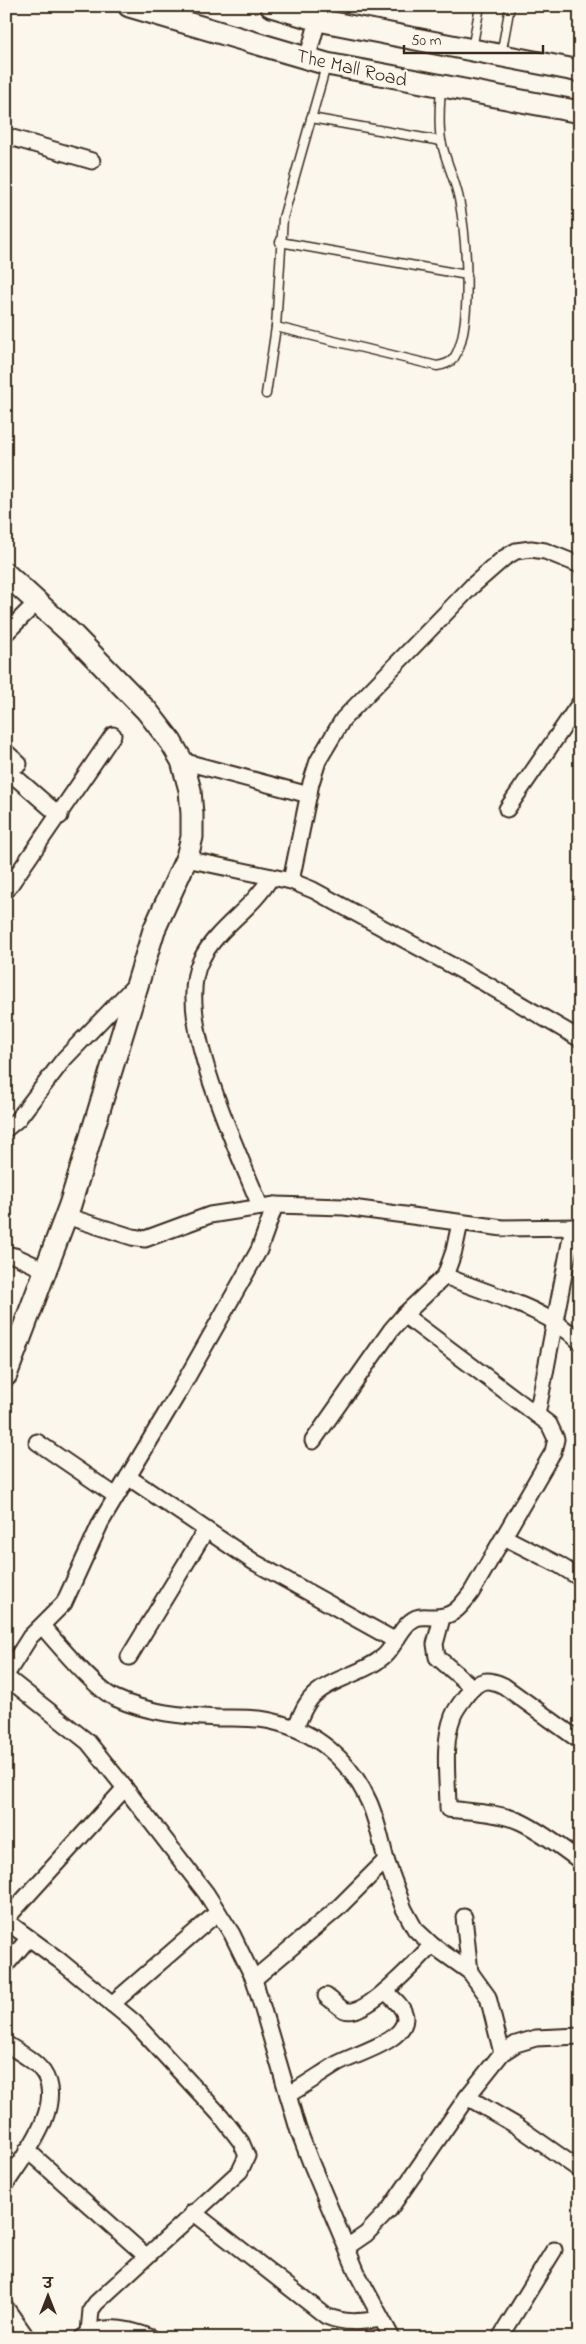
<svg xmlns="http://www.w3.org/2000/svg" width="586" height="2344" viewBox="0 0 586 2344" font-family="'Indie Flower','Playpen Sans Deva',sans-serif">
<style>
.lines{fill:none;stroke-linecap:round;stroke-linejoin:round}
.lane-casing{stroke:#3b2a1e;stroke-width:11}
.street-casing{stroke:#3b2a1e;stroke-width:19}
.secondary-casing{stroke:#3b2a1e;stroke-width:25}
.lane{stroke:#fbf7ec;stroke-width:8}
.street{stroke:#fbf7ec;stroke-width:15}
.secondary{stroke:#fbf7ec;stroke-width:21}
.labels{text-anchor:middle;stroke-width:4.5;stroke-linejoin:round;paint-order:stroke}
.street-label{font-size:20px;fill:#3b2a1e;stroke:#fbf7ec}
</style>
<rect width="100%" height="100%" fill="#fbf7ec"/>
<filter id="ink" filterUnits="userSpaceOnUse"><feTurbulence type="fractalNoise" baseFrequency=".02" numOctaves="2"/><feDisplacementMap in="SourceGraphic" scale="10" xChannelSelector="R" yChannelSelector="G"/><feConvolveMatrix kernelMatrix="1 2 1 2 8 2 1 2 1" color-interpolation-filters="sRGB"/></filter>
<g filter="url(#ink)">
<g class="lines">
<defs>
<g id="lane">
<polyline points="472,49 480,6"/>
<polyline points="501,55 510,6"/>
<polyline points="311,118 441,141"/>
<polyline points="280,242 467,275"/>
<path d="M276 327 437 366C444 365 450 363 454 358 474 327 466 234 459 199 455 179 445 160 441 140 438 122 440 104 441 87"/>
<polyline points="266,394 276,327 283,218 326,66"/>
</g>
<g id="street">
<polyline points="307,59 318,20"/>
<polyline points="6,136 92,161"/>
<polyline points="6,633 37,602"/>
<polyline points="6,752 19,764"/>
<polyline points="182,761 309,795"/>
<polyline points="6,769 60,816"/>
<polyline points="507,809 580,703"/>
<polyline points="186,859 291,881 313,890 486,984 580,1039"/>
<polyline points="291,881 311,783 318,761 343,719 472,586 504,558 516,551 531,549 545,551 580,565"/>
<polyline points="6,891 113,735"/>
<polyline points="6,1129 18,1119 64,1059 136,984"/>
<path d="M260 1206C238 1150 172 1016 201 960 217 927 252 910 271 877"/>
<polyline points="66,1216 132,1237 145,1239 210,1215 275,1205 344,1207 503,1228 580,1227"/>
<polyline points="6,1254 15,1256 45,1270"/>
<path d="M445 1276C488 1294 547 1308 580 1342"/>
<polyline points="537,1415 573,1227"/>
<polyline points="313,1441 391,1330 404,1315 445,1276 454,1251 460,1223"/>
<polyline points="37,1442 116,1496"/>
<polyline points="128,1477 254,1562 396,1641"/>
<polyline points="504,1537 559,1565 580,1578"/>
<polyline points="442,1618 435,1644 437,1657 473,1688"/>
<path d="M42 1626C58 1644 95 1689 115 1698 147 1713 183 1716 218 1718 235 1718 254 1717 271 1721 316 1731 350 1760 369 1802 377 1820 381 1841 386 1860"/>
<polyline points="129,1657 206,1530"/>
<polyline points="6,1675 30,1637 64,1603 101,1522 180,1390 259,1250 275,1205"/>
<polyline points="6,1677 88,1742 125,1788 206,1893 232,1934 254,1979 298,2129 311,2163 358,2275 392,2338"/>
<path d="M295 1728C301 1716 305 1703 314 1695 334 1677 364 1674 384 1656 396 1645 401 1625 416 1618 421 1616 426 1617 431 1617 452 1618 459 1609 471 1593L553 1452 556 1439 549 1424 404 1315"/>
<path d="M580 1741 504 1686C488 1678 480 1679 468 1693 463 1700 456 1708 453 1716 442 1744 448 1780 448 1809 471 1812 499 1812 521 1822 542 1832 561 1847 580 1861"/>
<polyline points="464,1917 470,1972"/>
<polyline points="6,1919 125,1788"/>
<polyline points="6,1921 59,1960 134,2022 221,2116 241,2142 247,2156 240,2171 96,2303 91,2310 89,2332"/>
<polyline points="6,1965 29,1938"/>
<polyline points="254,1979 337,1909 386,1860 404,1909 415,1929 432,1945 470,1972 488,1997 502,2053"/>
<path d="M326 1996C332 2000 338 2007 344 2010 365 2019 417 1960 432 1945"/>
<polyline points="112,2004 218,1912"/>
<path d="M6 2044C19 2052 34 2060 43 2072 66 2106 23 2157 6 2184"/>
<path d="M288 2095C305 2085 321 2074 337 2064 354 2054 405 2042 405 2018 405 2007 392 1998 385 1991"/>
<polyline points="467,2097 517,2126 580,2170"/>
<polyline points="27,2150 146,2256"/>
<path d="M193 2212 326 2316C345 2324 361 2322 381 2319"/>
<polyline points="347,2247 366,2234 389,2210 467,2097 502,2053 516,2044 536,2038 580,2036"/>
<polyline points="6,2308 27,2338"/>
<path d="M82 2338C102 2322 130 2329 152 2338"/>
<polyline points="500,2338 554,2250"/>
</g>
<g id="secondary">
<polyline points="129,6 327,64 580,112"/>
<polyline points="271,6 318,20 580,71"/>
<polyline points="6,574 74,636 147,711 171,742 182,761 190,790 192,814 192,837 187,857 154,930 70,1205 6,1375"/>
</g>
</defs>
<!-- lane casing -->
<use href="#lane" class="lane-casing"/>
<!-- street casing -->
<use href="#street" class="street-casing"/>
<!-- secondary casing -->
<use href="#secondary" class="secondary-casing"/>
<!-- lane -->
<use href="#lane" class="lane"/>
<!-- street -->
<use href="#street" class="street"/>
<!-- secondary -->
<use href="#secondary" class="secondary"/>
</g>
</g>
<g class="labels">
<!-- street labels -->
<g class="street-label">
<text transform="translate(352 67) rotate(13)" y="7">The Mall Road</text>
</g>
</g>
<!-- margin -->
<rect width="586" height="2344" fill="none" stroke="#fbf7ec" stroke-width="25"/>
<rect x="12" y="12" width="561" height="2319" fill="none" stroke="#3b2a1e" stroke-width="2" filter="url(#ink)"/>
<!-- north arrow -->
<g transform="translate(48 2296)" stroke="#fbf7ec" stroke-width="4" paint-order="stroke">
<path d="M0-4L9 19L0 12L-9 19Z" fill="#3b2a1e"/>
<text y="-8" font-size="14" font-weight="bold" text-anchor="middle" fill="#3b2a1e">उ</text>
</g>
<!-- scale -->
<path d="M404 45v8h139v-8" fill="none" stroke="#3b2a1e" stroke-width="2.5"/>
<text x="411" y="45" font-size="15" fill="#3b2a1e" stroke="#fbf7ec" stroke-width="4" paint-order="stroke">50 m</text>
</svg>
